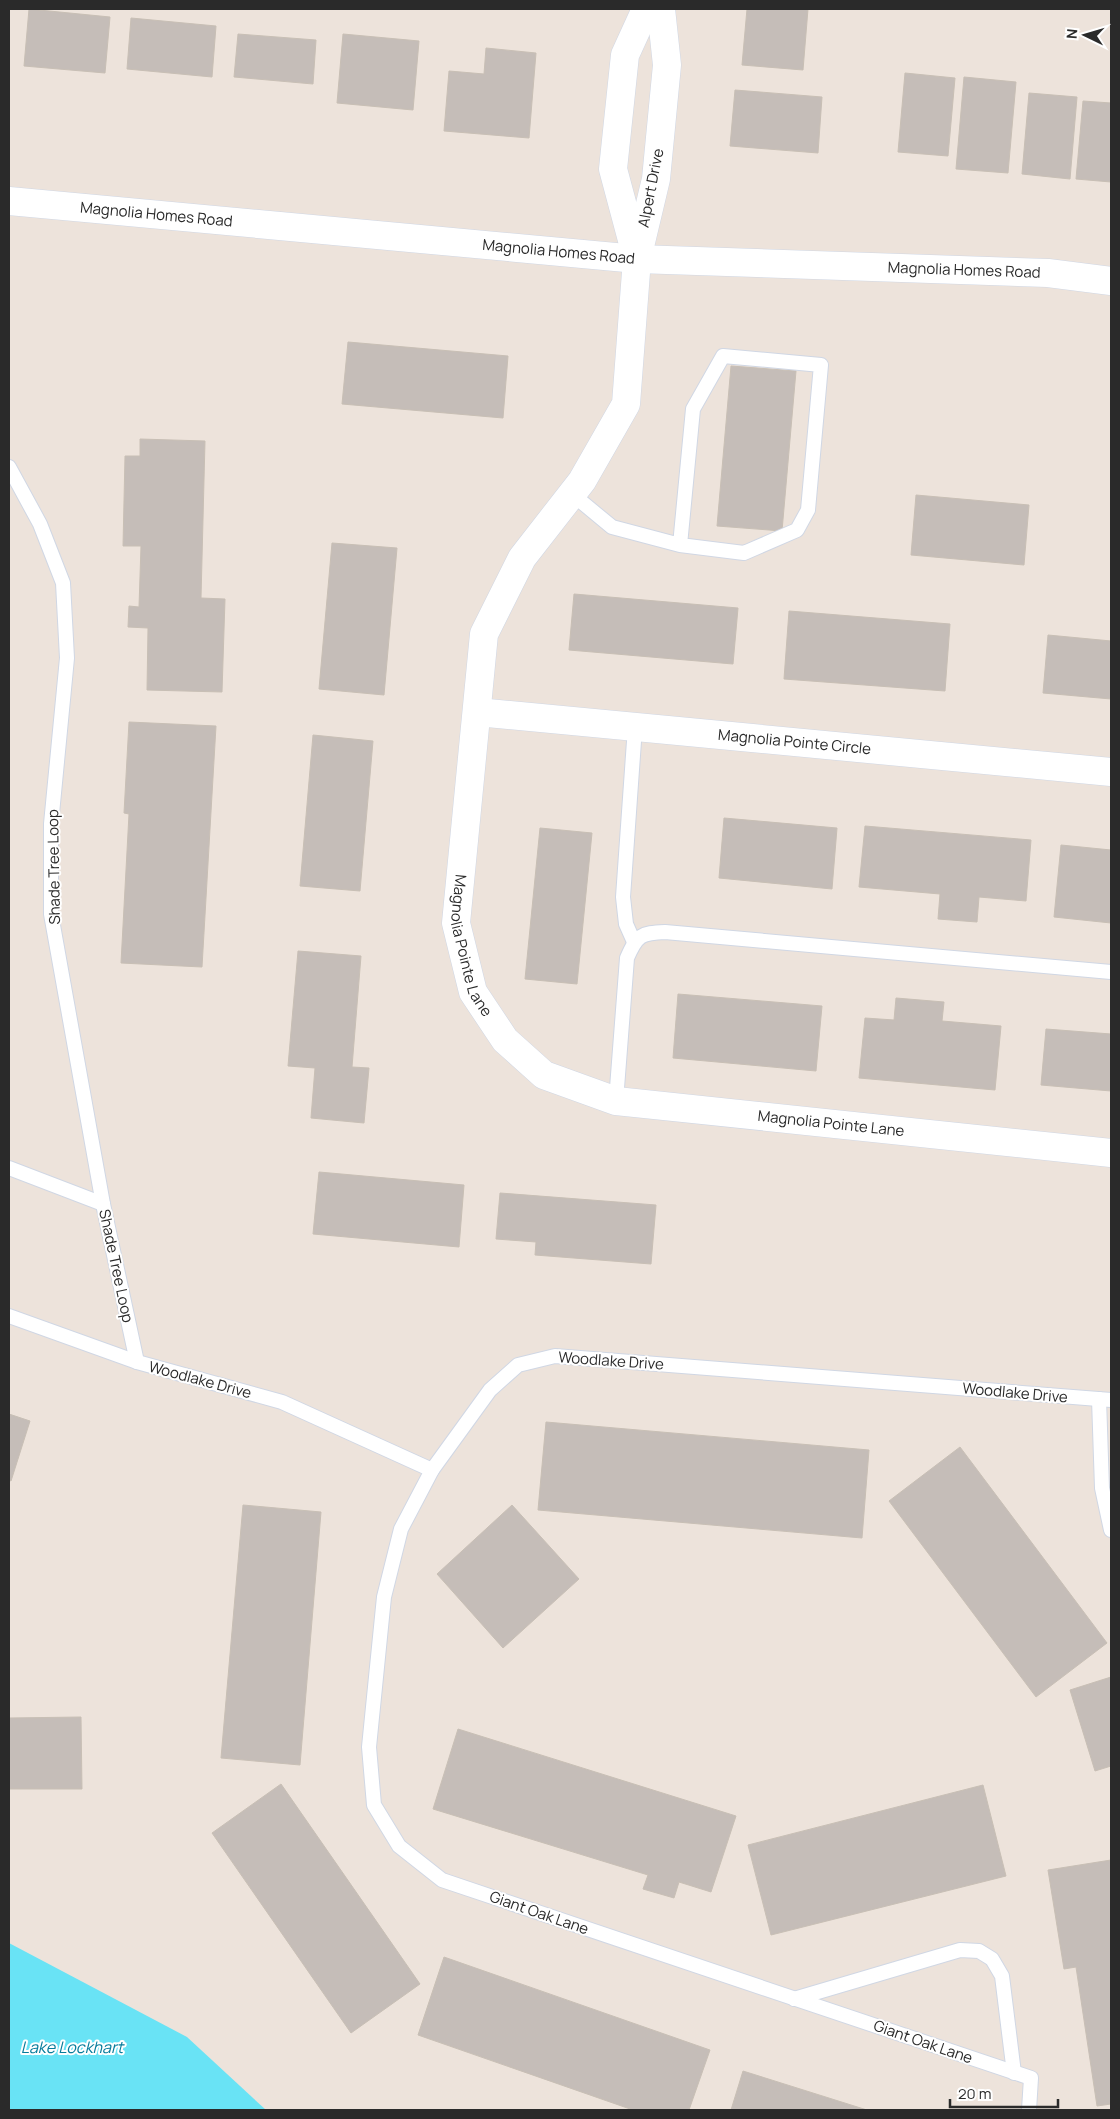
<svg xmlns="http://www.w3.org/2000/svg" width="1120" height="2119" viewBox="0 0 1120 2119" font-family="Manrope,sans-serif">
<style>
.water{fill:#69e3f5}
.building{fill:#c5bdb8;stroke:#c8bfb5}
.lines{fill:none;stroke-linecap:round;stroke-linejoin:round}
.lane-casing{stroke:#d0d7e4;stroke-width:16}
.street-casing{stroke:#d0d7e4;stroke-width:29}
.secondary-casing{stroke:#d0d7e4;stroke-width:29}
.lane{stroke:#fff;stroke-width:14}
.street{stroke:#fff;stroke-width:28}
.secondary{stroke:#fff;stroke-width:28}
.labels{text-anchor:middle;stroke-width:4;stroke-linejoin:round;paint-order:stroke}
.street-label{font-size:15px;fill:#2a2a2a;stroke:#fff}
.water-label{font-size:16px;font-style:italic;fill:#077c9b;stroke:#fff}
</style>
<rect width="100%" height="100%" fill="#ede3db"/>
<!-- water -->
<polygon class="water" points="9,1943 187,2037 266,2110 9,2110"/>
<!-- building -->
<g class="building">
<polygon points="29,9 110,17 105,73 24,66"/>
<polygon points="747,9 808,9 803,70 742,65"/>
<polygon points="131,18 216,26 212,77 127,69"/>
<polygon points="238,34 316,40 313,84 234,77"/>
<polygon points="343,34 419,41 413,110 337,103"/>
<polygon points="486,48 536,53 529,138 444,131 449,71 484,74"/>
<polygon points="905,73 955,78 948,156 898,152"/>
<polygon points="964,77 1016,82 1008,173 956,169"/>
<polygon points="735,90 822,97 818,153 730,146"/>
<polygon points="1029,93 1077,97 1070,179 1022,174"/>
<polygon points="1083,101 1111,103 1111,182 1076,179"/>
<polygon points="348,342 508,356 503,418 342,404"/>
<polygon points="731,366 796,371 782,531 717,526"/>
<polygon points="140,439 205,441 201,598 225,599 222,692 147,690 148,628 128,627 129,606 139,607 141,546 123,546 125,456 140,456"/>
<polygon points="916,495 1029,505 1024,565 911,555"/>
<polygon points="332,543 397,548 384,695 319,689"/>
<polygon points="574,594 738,608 733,664 569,650"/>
<polygon points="789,611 950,624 945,691 784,679"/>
<polygon points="1048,635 1111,641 1111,699 1043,693"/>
<polygon points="129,722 216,726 202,967 121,963 129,814 124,813"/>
<polygon points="313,735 373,741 360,891 300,886"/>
<polygon points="724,818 837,828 832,889 719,878"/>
<polygon points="865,826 1031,840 1026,901 979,897 977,922 938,919 940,894 859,887"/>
<polygon points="540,828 592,833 577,984 525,979"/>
<polygon points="1061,845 1111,850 1111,923 1054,917"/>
<polygon points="298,951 361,956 352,1067 369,1068 364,1123 311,1118 315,1068 288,1066"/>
<polygon points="678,994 822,1006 816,1071 673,1058"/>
<polygon points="896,998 944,1002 942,1021 1001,1026 995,1090 859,1078 865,1018 894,1020"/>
<polygon points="1046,1029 1111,1034 1111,1091 1041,1085"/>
<polygon points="319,1172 464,1185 459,1247 313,1234"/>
<polygon points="500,1193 656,1205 651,1264 535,1255 536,1242 496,1239"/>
<polygon points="9,1414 30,1421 11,1481 9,1480"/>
<polygon points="546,1422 869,1450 862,1538 538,1510"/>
<polygon points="960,1447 1107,1643 1036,1697 889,1501"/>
<polygon points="243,1505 321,1512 300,1765 221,1758"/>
<polygon points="512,1505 579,1579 503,1648 437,1574"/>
<polygon points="1111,1677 1111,1766 1095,1771 1070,1690"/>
<polygon points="81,1717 82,1789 9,1789 9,1718"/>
<polygon points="458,1729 736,1816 711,1892 679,1882 674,1898 643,1889 648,1875 433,1809"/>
<polygon points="281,1784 420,1984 351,2033 212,1833"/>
<polygon points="983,1785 1006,1876 771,1935 748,1845"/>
<polygon points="1111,1860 1111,2104 1097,2106 1076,1967 1064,1969 1048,1870"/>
<polygon points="444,1957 710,2050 689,2110 633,2110 418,2035"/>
<polygon points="743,2071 867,2110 731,2110"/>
</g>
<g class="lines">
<defs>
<g id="lane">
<polyline points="9,467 40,524 63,583 67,658 51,824 51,914 103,1204 137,1362"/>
<polyline points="572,494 612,527 680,545 744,553 797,530 808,510 821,365 723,356 693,409 680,545"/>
<polyline points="634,942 626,924 623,897 635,727"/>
<path d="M616 1101 627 958C637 935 641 933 665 932L1111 972"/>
<polyline points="9,1168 103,1204"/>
<polyline points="9,1316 137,1362 282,1402 432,1470"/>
<polyline points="1099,1399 1102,1488 1111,1530"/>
<polyline points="794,1999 960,1950 979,1951 992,1959 1002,1976 1014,2073"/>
<polyline points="1029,2110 1031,2078 442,1880 399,1846 374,1805 369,1747 384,1597 401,1529 432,1470 490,1390 518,1365 555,1356 1111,1400"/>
</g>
<g id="street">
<path id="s1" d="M661 9 667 65 656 179 637 259 626 404 582 481 522 558 484 634 456 923 473 992 505 1040 544 1075 616 1101 1111 1153"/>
<polyline points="636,255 613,169 625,55 646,9"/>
<path id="s2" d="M477 712 1111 772"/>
</g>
<g id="secondary">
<path id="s3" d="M9 201 637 259 1048 273 1111 281"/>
</g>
</defs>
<!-- lane casing -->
<use href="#lane" class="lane-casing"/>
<!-- street casing -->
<use href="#street" class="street-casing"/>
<!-- secondary casing -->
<use href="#secondary" class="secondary-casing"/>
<!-- lane -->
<use href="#lane" class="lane"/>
<!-- street -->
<use href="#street" class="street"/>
<!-- secondary -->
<use href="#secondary" class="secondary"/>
</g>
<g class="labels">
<!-- street labels -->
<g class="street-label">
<text transform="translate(651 188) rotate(-79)" y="5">Alpert Drive</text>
<text dy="5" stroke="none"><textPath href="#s3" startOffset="148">Magnolia Homes Road</textPath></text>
<text dy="5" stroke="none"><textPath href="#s3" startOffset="552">Magnolia Homes Road</textPath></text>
<text dy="5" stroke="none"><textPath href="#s3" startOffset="958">Magnolia Homes Road</textPath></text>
<text dy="5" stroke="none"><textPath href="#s2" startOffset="319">Magnolia Pointe Circle</textPath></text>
<text transform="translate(54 867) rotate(-91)" y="5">Shade Tree Loop</text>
<text dy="5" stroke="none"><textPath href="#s1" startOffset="985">Magnolia Pointe Lane</textPath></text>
<text dy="5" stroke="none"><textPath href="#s1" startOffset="1434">Magnolia Pointe Lane</textPath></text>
<text transform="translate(116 1266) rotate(78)" y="5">Shade Tree Loop</text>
<text transform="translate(611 1361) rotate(4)" y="5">Woodlake Drive</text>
<text transform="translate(200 1380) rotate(15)" y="5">Woodlake Drive</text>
<text transform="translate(1015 1393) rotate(5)" y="5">Woodlake Drive</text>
<text transform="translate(539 1913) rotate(19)" y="5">Giant Oak Lane</text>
<text transform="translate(923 2042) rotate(19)" y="5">Giant Oak Lane</text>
</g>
<!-- water labels -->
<g class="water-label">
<text x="72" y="2053">Lake Lockhart</text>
</g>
</g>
<!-- border -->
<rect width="1120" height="2119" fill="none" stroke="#2a2a2a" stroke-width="20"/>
<!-- north arrow -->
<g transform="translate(1085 35) rotate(275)" stroke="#ffffff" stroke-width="4" paint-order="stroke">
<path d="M0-4L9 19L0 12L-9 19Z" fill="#2a2a2a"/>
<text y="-8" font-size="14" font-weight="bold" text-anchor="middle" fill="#2a2a2a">N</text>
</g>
<!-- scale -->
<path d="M950 2099v8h108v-8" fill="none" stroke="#2a2a2a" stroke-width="2.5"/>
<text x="958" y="2099" font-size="15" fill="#2a2a2a" stroke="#ffffff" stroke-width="4" paint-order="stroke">20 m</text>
</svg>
